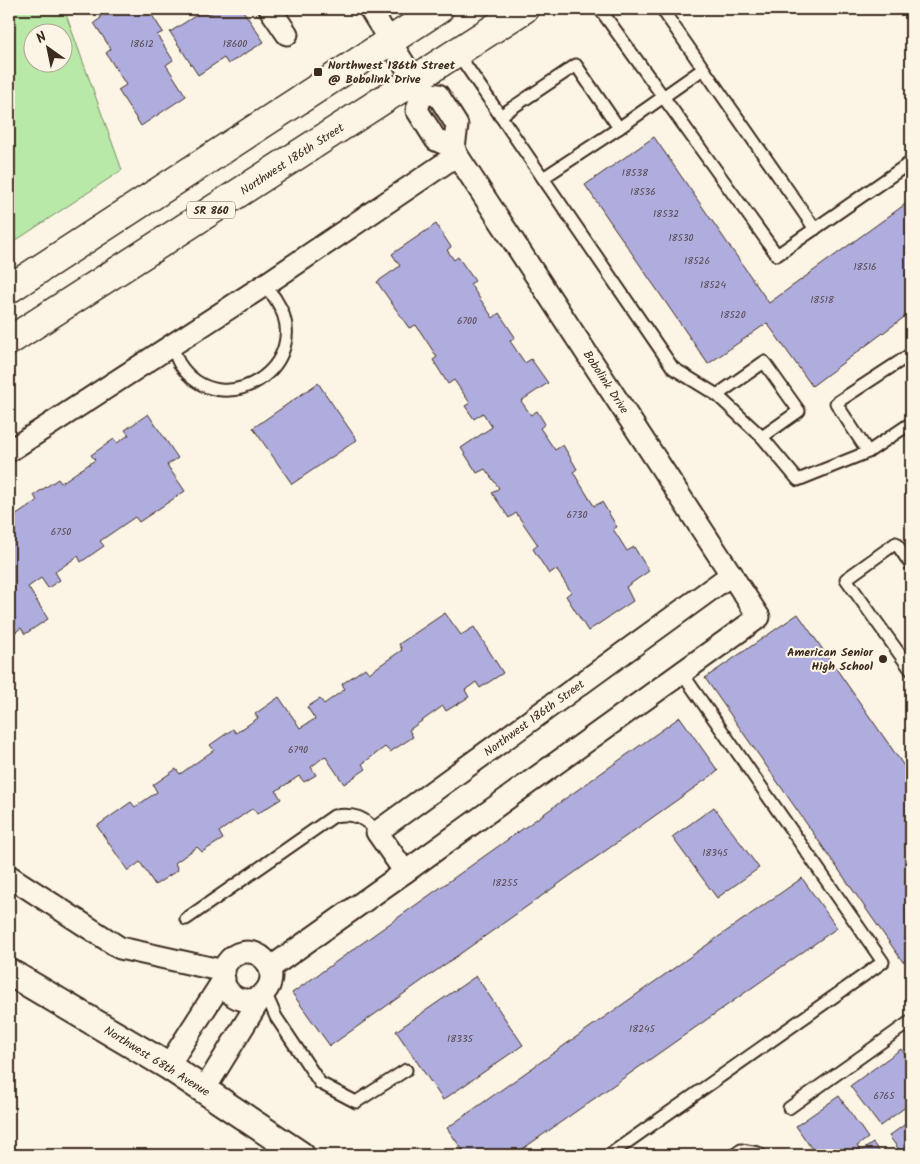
<svg xmlns="http://www.w3.org/2000/svg" width="920" height="1164" viewBox="0 0 920 1164" font-family="Kalam,sans-serif">
<style>
.green{fill:#b8e9a8;stroke:#7a8a63;fill-rule:evenodd}
.building{fill:#afacde;stroke:#3b2a1e}
.lines{fill:none;stroke-linecap:round;stroke-linejoin:round}
.service-casing{stroke:#3b2a1e;stroke-width:15}
.minor-casing{stroke:#3b2a1e;stroke-width:25}
.tertiary-casing{stroke:#3b2a1e;stroke-width:30}
.primary-casing{stroke:#3b2a1e;stroke-width:31}
.service{stroke:#fcf5e5;stroke-width:11}
.minor{stroke:#fcf5e5;stroke-width:21}
.tertiary{stroke:#fcf5e5;stroke-width:26}
.primary{stroke:#fcf5e5;stroke-width:28}
.poi-dot{fill:#3b2a1e;stroke:#fcf5e5;stroke-width:2}
.labels{text-anchor:middle;stroke-width:4;stroke-linejoin:round;paint-order:stroke}
.number-label{font-size:10px;fill:#584a4e}
.shield{fill:#fcf5e5;stroke:#75675a;stroke-width:1}
.shield-label{font-size:11px;font-weight:bold;fill:#3b2a1e}
.poi-label{font-size:12px;font-weight:bold;fill:#3b2a1e;stroke:#fcf5e5;text-anchor:start}
.street-label{font-size:12px;fill:#3b2a1e;stroke:#fcf5e5}
</style>
<rect width="100%" height="100%" fill="#fcf5e5"/>
<filter id="ink" filterUnits="userSpaceOnUse"><feTurbulence type="fractalNoise" baseFrequency=".02" numOctaves="2"/><feDisplacementMap in="SourceGraphic" scale="10" xChannelSelector="R" yChannelSelector="G"/><feConvolveMatrix kernelMatrix="1 2 1 2 8 2 1 2 1" color-interpolation-filters="sRGB"/></filter>
<g filter="url(#ink)">
<!-- green -->
<path class="green" d="M9 9H64L122 170 9 245ZM32 32H62V62H32Z"/>
<!-- building -->
<g class="building">
<polygon points="95,9 148,9 163,32 157,35 173,60 166,65 186,96 141,126 118,90 126,85 106,53 111,49 94,23 101,18"/>
<polygon points="206,9 209,14 218,9 242,9 264,42 228,64 224,58 198,75 170,32"/>
<polygon points="654,137 769,303 911,200 911,312 812,386 767,323 708,364 585,185"/>
<polygon points="436,224 451,247 447,250 454,260 458,257 475,281 470,284 493,318 499,313 515,337 510,341 525,363 531,359 548,383 521,401 531,415 537,411 545,424 540,428 555,450 563,445 577,469 573,472 594,506 602,502 617,527 613,529 627,551 634,547 649,571 626,587 633,601 588,631 566,596 571,592 556,569 549,574 533,549 538,545 516,513 509,518 492,493 499,488 485,469 477,473 461,448 492,427 483,413 474,419 465,406 470,403 454,380 448,384 433,360 437,357 416,325 409,328 377,282 400,266 392,254"/>
<polygon points="318,383 357,440 292,484 253,428"/>
<polygon points="148,414 178,458 167,465 185,491 139,522 135,517 100,541 104,546 81,562 78,556 55,572 60,580 48,588 41,578 28,587 48,619 25,634 21,628 9,637 9,513 12,511 15,516 37,501 34,495 58,479 61,483 95,460 91,455 114,439 117,443 129,435 125,430"/>
<polygon points="445,613 461,635 474,627 503,673 480,688 476,682 465,690 469,697 446,711 443,706 409,730 413,737 390,752 385,747 362,764 366,769 344,784 325,756 311,767 316,775 304,782 299,776 276,791 281,799 257,814 253,808 219,832 223,839 202,852 197,847 175,863 178,870 155,885 140,862 128,871 97,826 131,802 135,807 157,792 153,785 176,769 180,774 214,750 210,745 233,729 236,733 258,718 255,714 279,697 300,728 315,719 307,707 320,699 324,704 345,689 342,684 365,668 369,673 402,650 399,644"/>
<polygon points="798,614 911,776 911,956 903,962 705,678"/>
<polygon points="680,717 718,771 330,1046 292,993"/>
<polygon points="714,807 759,868 717,898 672,837"/>
<polygon points="802,878 837,928 514,1155 466,1155 447,1128"/>
<polygon points="476,976 523,1045 443,1100 396,1031"/>
<polygon points="901,1049 911,1063 911,1103 880,1126 850,1086"/>
<polygon points="839,1096 868,1138 857,1146 861,1151 873,1143 882,1155 816,1155 796,1126"/>
<polygon points="911,1120 911,1155 903,1155 889,1136"/>
<polygon points="173,1150 181,1155 170,1155"/>
</g>
<g class="lines">
<defs>
<g id="service">
<polyline points="600,9 777,255 911,162"/>
<polyline points="669,9 664,12 815,229"/>
<polyline points="456,51 673,368 717,395 762,437 798,480 868,452 911,423"/>
<polyline points="500,116 576,65 619,128 543,178"/>
<polyline points="619,128 703,69"/>
<path d="M172 345C174 351 176 357 179 363 221 428 318 364 276 300 273 294 267 290 263 286"/>
<polyline points="717,395 764,362 799,411 762,437"/>
<polyline points="868,452 836,403 911,354"/>
<polyline points="911,565 896,543 846,579 911,670"/>
<path d="M186 919 334 816C354 813 364 817 377 832"/>
<polyline points="265,992 276,1017 320,1083 356,1102 406,1070"/>
<polyline points="789,1108 911,1021"/>
<polyline points="609,1155 883,962 682,673"/>
<polyline points="734,1155 741,1150 758,1153 760,1155"/>
</g>
<g id="minor">
<polyline points="270,9 287,34"/>
<polyline points="422,93 417,110 436,140 454,148"/>
<polyline points="9,451 263,286 457,155"/>
<polyline points="405,872 377,832 732,574"/>
<polyline points="9,876 120,948 224,971"/>
<circle cx="247" cy="976" r="24"/>
<polyline points="270,968 405,872 759,617 457,155 454,148 457,125 438,95 422,93 370,9"/>
<polyline points="168,1066 224,979"/>
<polyline points="204,1090 262,996"/>
</g>
<polyline id="tertiary" points="9,972 168,1066 301,1155"/>
<g id="primary">
<polyline points="9,289 439,9"/>
<polyline points="9,341 524,9"/>
</g>
</defs>
<!-- service casing -->
<use href="#service" class="service-casing"/>
<!-- minor casing -->
<use href="#minor" class="minor-casing"/>
<!-- tertiary casing -->
<use href="#tertiary" class="tertiary-casing"/>
<!-- primary casing -->
<use href="#primary" class="primary-casing"/>
<!-- service -->
<use href="#service" class="service"/>
<!-- minor -->
<use href="#minor" class="minor"/>
<!-- tertiary -->
<use href="#tertiary" class="tertiary"/>
<!-- primary -->
<use href="#primary" class="primary"/>
</g>
</g>
<!-- markers -->
<g class="poi-dot">
<rect x="313" y="67" width="10" height="10" rx="2.5"/>
<circle cx="883" cy="659" r="5"/>
</g>
<g class="labels">
<!-- number labels -->
<g class="number-label">
<text x="142" y="47">18612</text>
<text x="235" y="47">18600</text>
<text x="635" y="176">18538</text>
<text x="643" y="195">18536</text>
<text x="666" y="217">18532</text>
<text x="681" y="241">18530</text>
<text x="697" y="264">18526</text>
<text x="865" y="270">18516</text>
<text x="713" y="288">18524</text>
<text x="822" y="303">18518</text>
<text x="733" y="318">18520</text>
<text x="467" y="324">6700</text>
<text x="577" y="518">6730</text>
<text x="61" y="535">6750</text>
<text x="298" y="753">6790</text>
<text x="715" y="856">18345</text>
<text x="505" y="886">18255</text>
<text x="642" y="1032">18245</text>
<text x="460" y="1042">18335</text>
<text x="884" y="1099">6765</text>
</g>
<!-- shield labels -->
<rect class="shield" x="187" y="201.5" width="48" height="17" rx="4"/>
<g class="shield-label">
<text x="211" y="214">SR 860</text>
</g>
<!-- poi labels -->
<g class="poi-label">
<text x="328" y="69">Northwest 186th Street<tspan x="328" dy="14">@ Bobolink Drive</tspan></text>
<text x="873" y="656" text-anchor="end">American Senior<tspan x="873" dy="14">High School</tspan></text>
</g>
<!-- street labels -->
<g class="street-label">
<text transform="translate(292 159) rotate(-33)" y="4">Northwest 186th Street</text>
<text transform="translate(606 382) rotate(57)" y="4">Bobolink Drive</text>
<text transform="translate(534 718) rotate(-36)" y="4">Northwest 186th Street</text>
<text transform="translate(157 1061) rotate(32)" y="4">Northwest 68th Avenue</text>
</g>
</g>
<!-- margin -->
<rect width="920" height="1164" fill="none" stroke="#fcf5e5" stroke-width="30"/>
<rect x="15" y="15" width="890" height="1134" fill="none" stroke="#3b2a1e" stroke-width="2" filter="url(#ink)"/>
<!-- north arrow -->
<g transform="translate(48 48) rotate(327)"><circle r="24" fill="#fcf5e5" stroke="#afa495"/>
<path d="M0-4L9 19L0 12L-9 19Z" fill="#3b2a1e"/>
<text y="-8" font-size="14" font-weight="bold" text-anchor="middle" fill="#3b2a1e">N</text>
</g>
</svg>
